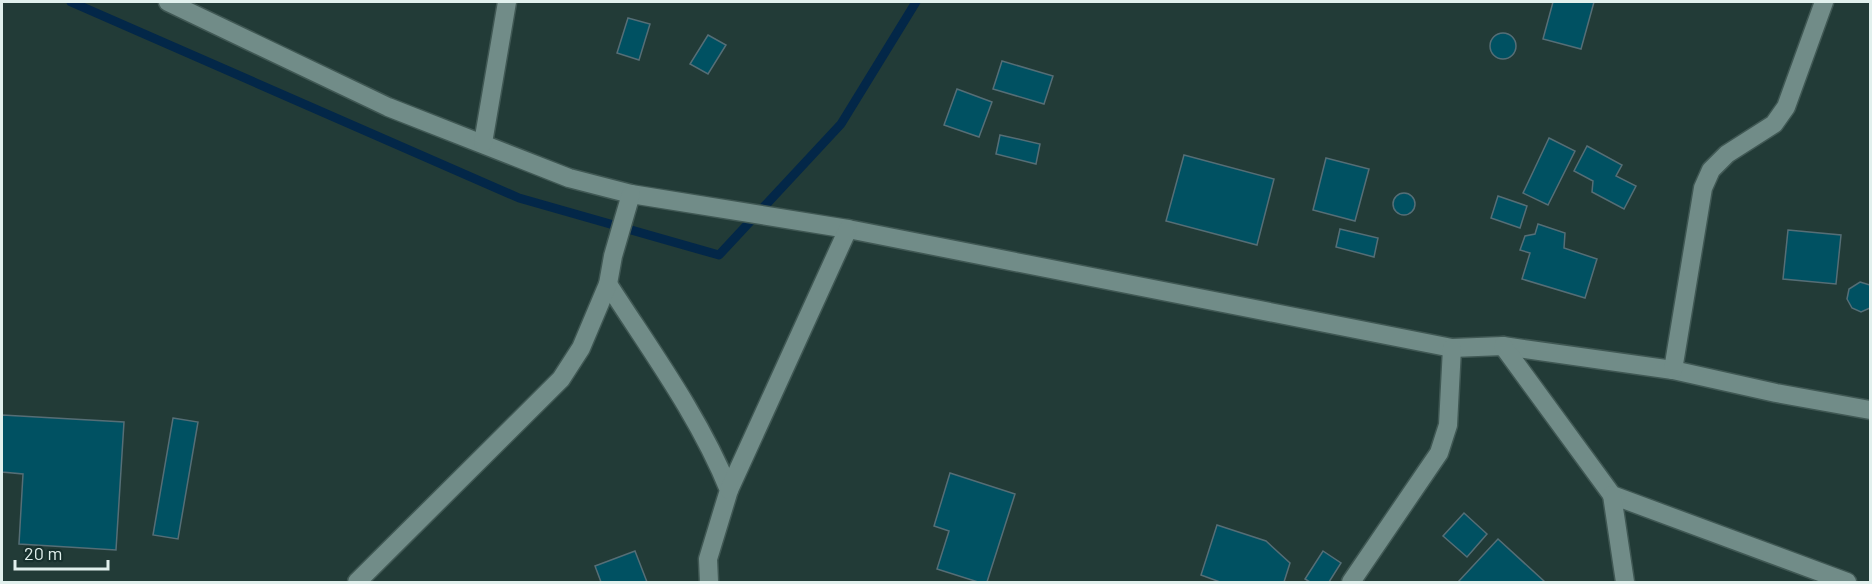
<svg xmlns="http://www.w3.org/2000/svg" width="1872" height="584" viewBox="0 0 1872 584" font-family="Barlow,sans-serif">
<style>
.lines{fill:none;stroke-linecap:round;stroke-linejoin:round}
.stream{stroke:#032748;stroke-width:9}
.building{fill:#005162;stroke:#556e76;stroke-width:1.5}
.minor-casing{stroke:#405854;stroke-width:21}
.minor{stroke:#718c88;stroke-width:18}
</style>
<rect width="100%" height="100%" fill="#223b37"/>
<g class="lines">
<!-- stream -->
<polyline class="stream" points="71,2 519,198 719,255 841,124 916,2"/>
</g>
<!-- building -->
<g class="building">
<polygon points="1553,2 1594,2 1581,49 1543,39"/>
<polygon points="628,18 650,24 639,60 617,53"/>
<circle cx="1503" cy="46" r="13"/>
<polygon points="708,35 726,45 708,74 690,64"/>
<polygon points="1002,61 1053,76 1044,104 993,89"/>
<polygon points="957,89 992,102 979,137 944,125"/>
<polygon points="1000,135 1040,144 1036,164 996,154"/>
<polygon points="1549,138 1575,151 1548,205 1523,193"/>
<polygon points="1587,146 1622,165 1616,176 1636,186 1624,209 1592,192 1593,181 1574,171"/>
<polygon points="1184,155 1274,179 1257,245 1166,221"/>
<polygon points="1326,158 1369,169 1355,221 1313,210"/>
<circle cx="1404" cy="204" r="11"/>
<polygon points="1498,196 1527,206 1520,228 1491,218"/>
<polygon points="1538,224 1565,233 1564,248 1597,259 1585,298 1522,279 1530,253 1520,250 1525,236 1535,234"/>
<polygon points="1340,229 1378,238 1374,257 1336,247"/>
<polygon points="1788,230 1841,235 1836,284 1783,279"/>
<polygon points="1860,282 1870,285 1870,308 1861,312 1852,308 1847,299 1849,289"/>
<polygon points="2,415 124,422 116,550 19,544 23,474 2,472"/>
<polygon points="173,418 198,422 178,539 153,535"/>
<polygon points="950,473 1015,494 987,582 978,582 937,569 949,531 934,526"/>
<polygon points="1464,513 1487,534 1467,557 1443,536"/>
<polygon points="1217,525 1266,541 1290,563 1284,582 1220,582 1201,575"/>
<polygon points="1498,539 1545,582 1458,582"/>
<polygon points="635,551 647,582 601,582 595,566"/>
<polygon points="1323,551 1341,563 1329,582 1310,582 1305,579"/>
</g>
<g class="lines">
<defs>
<g id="minor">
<polyline points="168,2 388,107 569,178 631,194 848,229 1452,348 1503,346 1673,370 1776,393 1870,410"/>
<polyline points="483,143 507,2"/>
<path d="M608 284C651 351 699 416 729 490L708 559 709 582"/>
<polyline points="1503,346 1612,495 1847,582"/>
<polyline points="1673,370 1703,188 1711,170 1727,154 1774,124 1786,107 1824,2"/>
<polyline points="729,490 848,229"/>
<polyline points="1612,495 1625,582"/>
<polyline points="357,582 561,379 581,348 608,284 613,256 631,194"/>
<polyline points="1351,582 1439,453 1448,425 1452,348"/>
</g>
</defs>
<!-- minor casing -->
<use href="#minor" class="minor-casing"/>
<!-- minor -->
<use href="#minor" class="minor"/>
</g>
<!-- border -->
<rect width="1872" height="584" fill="none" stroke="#e1f0ed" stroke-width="6"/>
<!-- scale -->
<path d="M15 560v9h93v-9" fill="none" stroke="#e1f0ed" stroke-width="3"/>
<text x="24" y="560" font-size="18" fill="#e1f0ed" stroke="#17302d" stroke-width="4.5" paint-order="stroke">20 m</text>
</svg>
